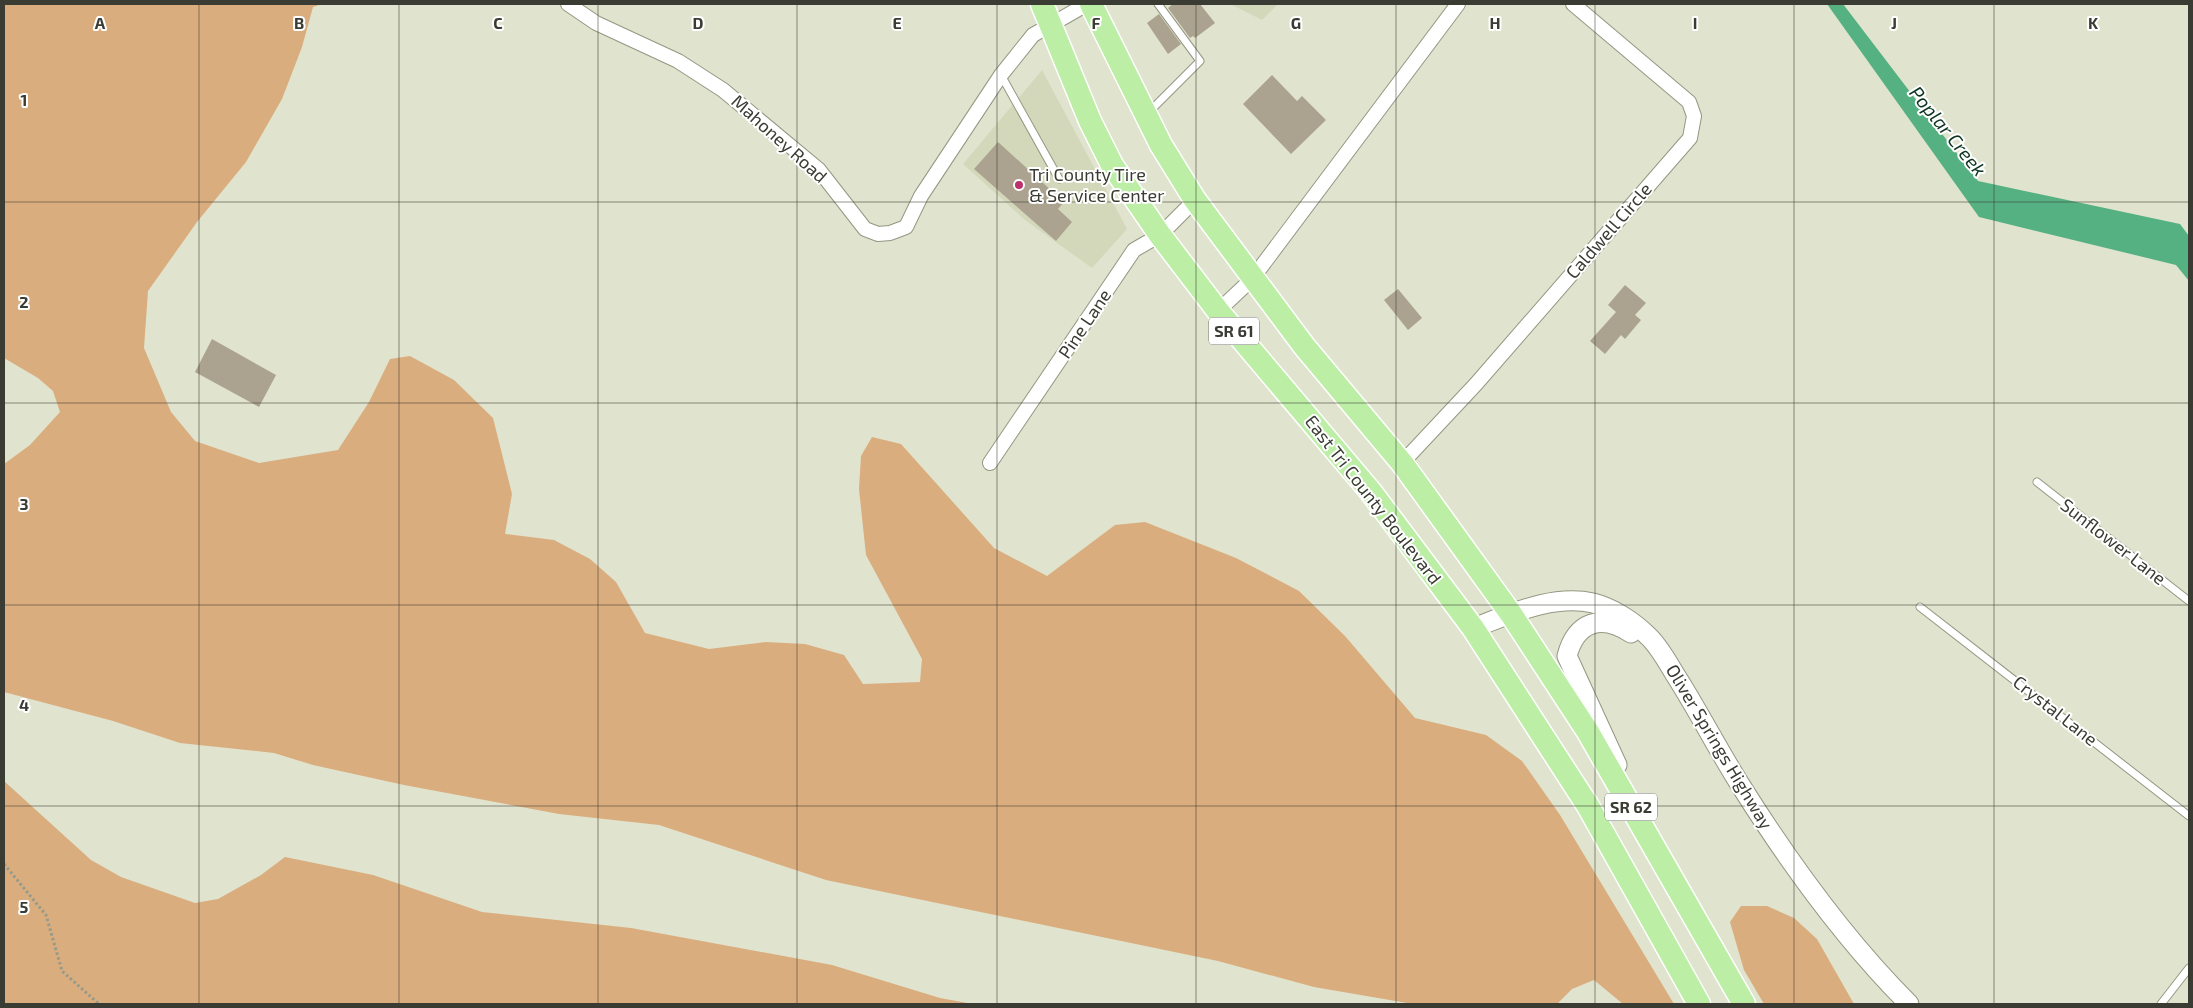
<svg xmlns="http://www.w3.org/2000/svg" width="2193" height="1008" viewBox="0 0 2193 1008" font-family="'Exo 2',sans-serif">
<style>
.built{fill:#d4d8bb}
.green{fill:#daad7e}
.water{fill:#55b182}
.building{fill:#aba38f}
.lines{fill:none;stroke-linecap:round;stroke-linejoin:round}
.service-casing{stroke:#949782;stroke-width:9}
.minor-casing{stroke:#949782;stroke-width:16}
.secondary-casing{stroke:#949782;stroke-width:21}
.trunk-casing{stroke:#fff;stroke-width:25}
.path{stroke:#979989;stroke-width:3;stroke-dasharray:2.5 2.5;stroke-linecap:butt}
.service{stroke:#fff;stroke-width:7}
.minor{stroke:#fff;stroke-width:14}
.secondary{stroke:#fff;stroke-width:19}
.trunk{stroke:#bceea6;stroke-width:22}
.grid{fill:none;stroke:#3a3b32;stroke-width:1;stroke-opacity:0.55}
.poi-dot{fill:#bb316b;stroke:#fff;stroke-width:2}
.labels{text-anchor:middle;stroke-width:4;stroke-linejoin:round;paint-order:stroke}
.shield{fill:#fff;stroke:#757670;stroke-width:1}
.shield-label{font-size:16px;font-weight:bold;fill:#3a3b32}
.street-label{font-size:18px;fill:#3a3b32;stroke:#fff}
.poi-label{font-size:18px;fill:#3a3b32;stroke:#fff;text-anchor:start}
.water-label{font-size:19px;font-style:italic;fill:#0c3521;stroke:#fff}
.grid-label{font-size:16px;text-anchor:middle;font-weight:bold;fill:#3a3b32;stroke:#fff;stroke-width:4;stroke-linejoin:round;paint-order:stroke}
</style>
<rect width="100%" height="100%" fill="#e0e3cd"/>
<!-- built -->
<g class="built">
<polygon points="1230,4 1278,4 1262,20"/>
<polygon points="1042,70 1127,229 1092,268 1025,220 963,164"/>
</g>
<!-- green -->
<g class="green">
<polygon points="4,4 322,4 313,7 302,47 282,99 246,162 197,222 148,291 144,348 171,412 195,441 259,463 338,450 369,402 390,359 410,356 454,380 493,418 512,494 505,534 554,540 590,559 616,582 645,633 709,649 766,642 805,644 844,655 863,684 920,682 922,659 866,555 859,489 861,456 872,437 901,444 994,548 1047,576 1115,525 1145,522 1236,558 1299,591 1345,636 1415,718 1486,735 1522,761 1560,815 1674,1004 1623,1004 1594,980 1572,989 1557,1004 1413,1004 1314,987 1218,961 826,880 659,825 559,814 404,785 313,765 274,753 180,743 113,721 4,692 4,464 30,445 60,412 53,391 38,378 4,358"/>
<polygon points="4,781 91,860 121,877 195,903 218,899 261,875 285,857 373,875 482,912 631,928 832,965 940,998 973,1004 4,1004"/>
<polygon points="1741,906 1767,906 1794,918 1817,939 1854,1004 1764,1004 1744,970 1730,922"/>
</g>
<!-- water -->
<polygon class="water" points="1827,4 1843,4 1978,181 2180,224 2189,236 2189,281 2176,265 1979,217"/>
<!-- building -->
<g class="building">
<polygon points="1173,4 1200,4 1215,23 1195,38 1193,36 1190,38 1168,8"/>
<polygon points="1159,14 1181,44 1168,54 1147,23"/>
<polygon points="1272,75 1297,101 1302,96 1326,120 1291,154 1243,104"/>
<polygon points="998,142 1064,202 1058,209 1072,222 1056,241 974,169"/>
<polygon points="1625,285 1646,303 1635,315 1641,320 1625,339 1621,335 1605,354 1590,341 1616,312 1608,305"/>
<polygon points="1398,289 1422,318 1408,330 1384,300"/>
<polygon points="212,339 276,375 259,407 195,372"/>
</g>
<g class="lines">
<defs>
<g id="service">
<polyline points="1001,75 1059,179"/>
<polyline points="1148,113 1200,61 1158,4"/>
<polyline points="2037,482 2189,601"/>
<polyline points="1920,607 2189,816"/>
<polyline points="2161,1004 2189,968"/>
</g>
<g id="minor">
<polyline points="568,4 596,23 678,61 723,90 819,170 865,229 878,234 890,233 906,227 921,196 1001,75 1033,35 1087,4"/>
<polyline points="1218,311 1252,279 1458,4"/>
<polyline points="990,463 1134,250 1160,235 1195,200"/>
<polyline points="1402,463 1476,384 1690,138 1694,116 1689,102 1573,4"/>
</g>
<g id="secondary">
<path d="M1473 628C1511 614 1553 594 1593 603 1613 608 1634 622 1648 636 1659 646 1668 663 1676 676 1699 712 1718 750 1741 786 1790 864 1844 939 1909 1004"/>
<path d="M1617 765 1567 656C1576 622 1601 613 1631 633"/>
</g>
<g id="trunk">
<polyline points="1042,4 1090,121 1112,165 1160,235 1218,311 1371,492 1473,628 1588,806 1699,1004"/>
<polyline points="1091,4 1161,145 1195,200 1304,346 1402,463 1511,614 1588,732 1744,1004"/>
</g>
</defs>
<!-- service casing -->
<use href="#service" class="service-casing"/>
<!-- minor casing -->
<use href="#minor" class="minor-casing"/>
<!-- secondary casing -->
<use href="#secondary" class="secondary-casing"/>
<!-- trunk casing -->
<use href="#trunk" class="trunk-casing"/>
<!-- path -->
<polyline class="path" points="4,864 46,915 62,971 99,1004"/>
<!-- service -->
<use href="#service" class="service"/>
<!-- minor -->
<use href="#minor" class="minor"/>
<!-- secondary -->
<use href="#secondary" class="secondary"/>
<!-- trunk -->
<use href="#trunk" class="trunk"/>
</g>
<!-- grid -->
<path class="grid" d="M199 4V1004M399 4V1004M598 4V1004M797 4V1004M997 4V1004M1196 4V1004M1396 4V1004M1595 4V1004M1794 4V1004M1994 4V1004M4 202H2189M4 403H2189M4 605H2189M4 806H2189"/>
<!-- markers -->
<circle class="poi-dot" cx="1019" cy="185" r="5"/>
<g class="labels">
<!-- shield labels -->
<g class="shield">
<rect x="1209" y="317.5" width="50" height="27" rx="4"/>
<rect x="1605" y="793.5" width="52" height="27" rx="4"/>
</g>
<g class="shield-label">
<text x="1234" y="337">SR 61</text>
<text x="1631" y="813">SR 62</text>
</g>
<!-- street labels -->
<g class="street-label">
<text transform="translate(779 139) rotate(42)" y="6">Mahoney Road</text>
<text transform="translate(1609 231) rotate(-49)" y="6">Caldwell Circle</text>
<text transform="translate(1085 324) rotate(-56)" y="6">Pine Lane</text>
<text transform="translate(1373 500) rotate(52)" y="6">East Tri County Boulevard</text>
<text transform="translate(2113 542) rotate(38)" y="6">Sunflower Lane</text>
<text transform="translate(2055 711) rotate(38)" y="6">Crystal Lane</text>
<text transform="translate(1719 747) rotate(59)" y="6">Oliver Springs Highway</text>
</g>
<!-- poi labels -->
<g class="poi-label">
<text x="1029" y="181">Tri County Tire<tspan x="1029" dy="21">&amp; Service Center</tspan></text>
</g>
<!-- water labels -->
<g class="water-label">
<text transform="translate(1948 131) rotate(51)" y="7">Poplar Creek</text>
</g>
</g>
<g class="grid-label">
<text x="100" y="29">A</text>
<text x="299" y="29">B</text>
<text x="498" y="29">C</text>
<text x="698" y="29">D</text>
<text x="897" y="29">E</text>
<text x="1096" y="29">F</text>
<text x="1296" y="29">G</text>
<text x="1495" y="29">H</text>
<text x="1695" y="29">I</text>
<text x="1894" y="29">J</text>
<text x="2093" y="29">K</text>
<text x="24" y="106">1</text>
<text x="24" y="308">2</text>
<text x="24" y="510">3</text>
<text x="24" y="711">4</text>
<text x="24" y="913">5</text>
</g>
<!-- border -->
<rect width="2193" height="1008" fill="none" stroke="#3a3b32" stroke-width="10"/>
</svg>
